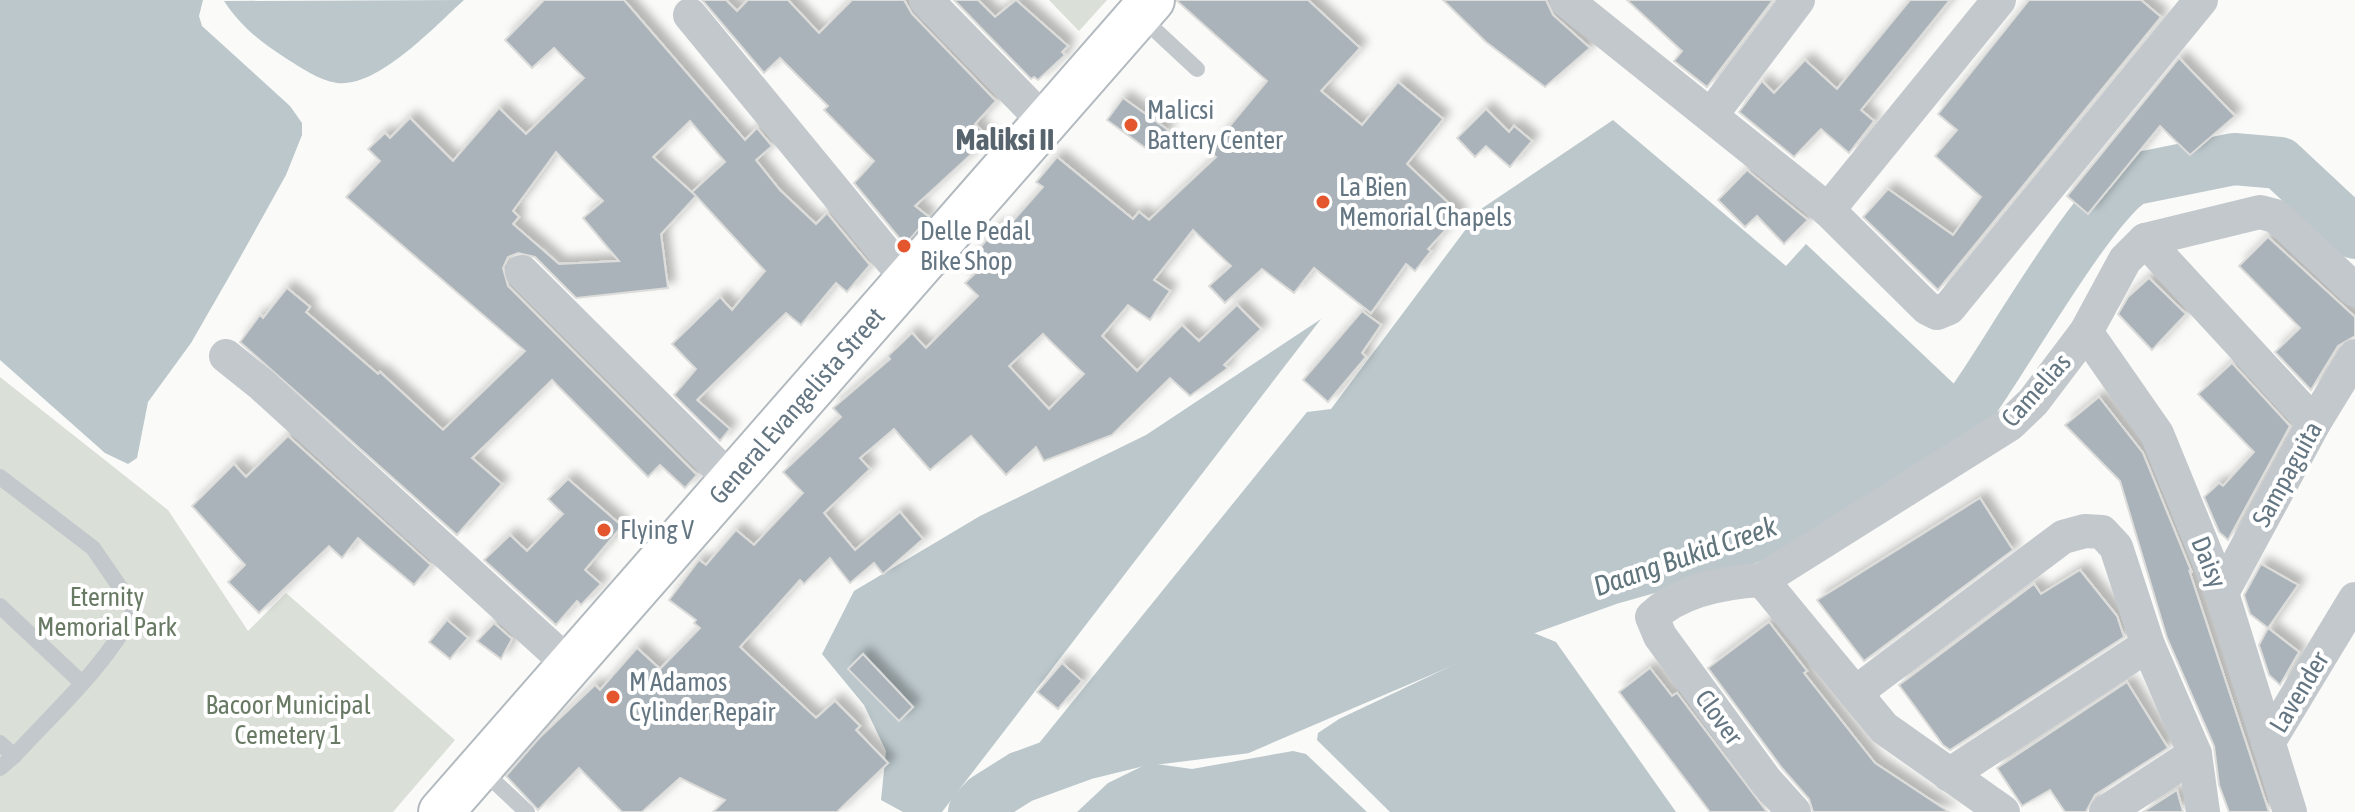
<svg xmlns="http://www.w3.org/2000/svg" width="2355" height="812" viewBox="0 0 2355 812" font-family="'Asap Condensed',sans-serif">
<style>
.green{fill:#dadfd7}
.water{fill:#bbc7cb}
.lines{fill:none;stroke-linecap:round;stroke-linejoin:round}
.river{stroke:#bbc7cb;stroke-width:52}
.building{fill:#aab3b9;stroke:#dcdcda;stroke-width:2;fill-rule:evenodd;filter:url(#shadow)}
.secondary-casing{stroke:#b3babf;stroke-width:48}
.service{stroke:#c3c8cc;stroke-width:16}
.minor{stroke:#c3c8cc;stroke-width:34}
.secondary{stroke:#fff;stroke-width:44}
.poi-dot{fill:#e4572e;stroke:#fff;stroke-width:3}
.labels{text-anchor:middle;stroke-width:8;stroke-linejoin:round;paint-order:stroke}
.poi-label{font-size:26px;fill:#657683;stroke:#fff;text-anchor:start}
.street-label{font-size:26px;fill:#657683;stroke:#fff}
.park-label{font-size:26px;fill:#687a64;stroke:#fff}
.water-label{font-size:28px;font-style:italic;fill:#60757c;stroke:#fff}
.quarter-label{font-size:30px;font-weight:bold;fill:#57646e;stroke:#fff}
</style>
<defs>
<filter id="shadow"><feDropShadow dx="7" dy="-7" stdDeviation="4" flood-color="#0004"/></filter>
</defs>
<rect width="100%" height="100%" fill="#fafaf8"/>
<!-- green -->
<g class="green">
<polygon points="1049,0 1107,0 1079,31"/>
<polygon points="0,377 168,510 248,631 286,593 455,740 393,812 0,812"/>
</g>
<!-- water -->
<g class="water">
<polygon points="0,0 203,0 199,16 202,26 290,106 302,123 302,135 286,175 237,263 191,343 148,402 137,458 128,464 105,453 0,360"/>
<path d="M464 0C435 26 378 88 337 83 318 80 302 68 287 59 261 42 241 27 224 1Z"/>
<polygon points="1613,120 1786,266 1806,244 1970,399 1736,537 1557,576 985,810 1307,412 1331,409 1481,209"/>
<polygon points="1321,319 942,812 903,812 881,800 886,751 864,705 822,654 854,591 980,516 1146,435"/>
<polygon points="1534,633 1556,642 1676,812 1390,812 1317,740 1318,733 1339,719 1483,651"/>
<polygon points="1293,751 1306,754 1367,812 1077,812 1108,783 1149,763 1192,769"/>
</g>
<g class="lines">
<!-- river -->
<path class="river" d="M974 812 986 799 1021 777 1084 754 1137 741 1241 728 1486 623 1609 579 1736 543 1784 524 1958 416 1971 404C2004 359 2096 196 2135 179L2234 159 2280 163 2355 233"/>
</g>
<!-- building -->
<g class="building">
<path d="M544 0H624L745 140 757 128 772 146 756 160 780 190 816 224 827 213 870 265 847 292 836 283 801 325 786 313 697 400 730 429 720 441 674 395 696 369 672 344 720 297 732 310 765 271 696 196 661 234 668 288 576 298 535 257 518 253 508 257 503 268 508 286 697 475 685 488 660 465 648 477 552 380 472 458 502 484 457 535 240 342 260 315 263 318 287 288 310 307 306 312 378 374 380 372 443 430 525 351 346 197 380 161 368 149 385 133 390 138 410 118 453 161 499 108 526 134 584 78 554 48 532 68 505 40ZM690 121 725 162 692 192 696 196 653 157ZM556 152 603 201 583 218 619 261 559 264 513 224 519 217 513 211Z"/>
<polygon points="702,0 726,0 737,11 748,0 788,0 819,33 852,0 904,0 912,14 996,101 975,124 989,138 915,206 929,217 905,245 854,183 874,161 824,110 828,106 780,58 764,73"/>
<polygon points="954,0 978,0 995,17 1016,0 1068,46 1062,52 1065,55 1038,80 1034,77 1031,79"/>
<path d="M1176 0H1308L1360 48 1321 91 1362 125 1398 82 1443 119 1407 164 1460 214 1428 249 1431 251 1415 271 1406 264 1371 313 1314 268 1294 293 1262 269 1225 303 1209 286 1231 266 1193 230 1154 280 1170 291 1150 320 1128 305 1102 336 1137 371 1182 325 1199 341 1237 305 1261 329 1224 365 1228 368 1190 396 1170 378 1112 435 1044 461 1036 447 1006 475 971 436 930 470 894 429 860 458 870 469 824 513 855 550 900 512 923 539 883 574 874 563 850 583 830 558 804 584 800 580 740 647 816 718 835 701 860 726 856 730 888 763 837 812H713L725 800 680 778 642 812H622L579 768 538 810 506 776 539 738 595 685 600 690 637 648 660 669 700 628 694 623 696 620 669 600 699 560 706 565 736 530 754 545 803 493 783 472 841 417 833 408 890 359 888 356 912 333 926 348 978 296 965 283 985 264 974 255 998 226 1004 231 1043 187 1036 182 1057 157 1133 219 1139 212 1149 220 1216 157 1209 151 1267 81ZM1043 334 1084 374 1049 409 1009 366Z"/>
<polygon points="1443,0 1546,0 1553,15 1590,48 1545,87 1486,42"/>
<polygon points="1627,0 1773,0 1707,87 1674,61 1682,51"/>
<polygon points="1910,0 1950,0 1861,110 1874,121 1849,153 1821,129 1794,157 1739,112 1762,81 1774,93 1805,60 1837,89"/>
<polygon points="2029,0 2141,0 2161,17 1938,290 1863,217 1888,189 1953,235 1981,197 1935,156 1957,130 1938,114"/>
<polygon points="2179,58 2235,116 2190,155 2160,126 2088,214 2067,196"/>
<polygon points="1123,98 1168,130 1151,152 1107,120"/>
<polygon points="1486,109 1509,132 1514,126 1532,141 1510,167 1486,146 1475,157 1457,138"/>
<polygon points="1747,170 1808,220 1784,244 1757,216 1745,227 1718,200"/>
<polygon points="2268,237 2355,317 2355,336 2338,346 2311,390 2275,352 2300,328 2239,266"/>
<polygon points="2149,278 2186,314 2152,350 2118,314 2128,297"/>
<polygon points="1362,311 1381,325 1362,353 1366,357 1328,402 1303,380"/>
<polygon points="2232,363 2290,426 2228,540 2219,532 2204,497 2219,483 2223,486 2254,452 2198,394"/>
<polygon points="2099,397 2143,453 2192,573 2189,570 2269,812 2229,812 2219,785 2214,746 2167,638 2120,481 2065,425"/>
<polygon points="288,436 431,565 414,585 358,538 342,558 329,546 259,613 228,582 245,565 192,506 234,464 246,477"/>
<polygon points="568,479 622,526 585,570 601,584 581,605 577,601 556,625 484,560 510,535 527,551 563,514 548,499"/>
<polygon points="1980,498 2013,550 1864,661 1817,600"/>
<polygon points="2261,564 2298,585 2268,628 2250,614 2244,595"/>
<polygon points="2080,570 2117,616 2124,637 1950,750 1943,745 1899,685 2034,584 2041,594"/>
<polygon points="447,620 468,638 450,659 429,642"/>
<polygon points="1769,622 1807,671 1804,673 1875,763 1949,812 1813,812 1809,799 1782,768 1708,668"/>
<polygon points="494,623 512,639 501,659 477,641"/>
<polygon points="2268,628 2299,652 2280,685 2269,675 2259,645"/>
<polygon points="863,654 913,707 899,721 848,669"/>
<polygon points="1062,663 1082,681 1058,709 1037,692"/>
<polygon points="1650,668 1672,696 1677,693 1767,812 1710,812 1619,692"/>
<polygon points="2127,682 2168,748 2095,795 2086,812 2065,812 2050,790 2022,806 1997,768"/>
<polygon points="2177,790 2183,812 2143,812"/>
</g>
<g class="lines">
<defs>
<g id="secondary">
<path id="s1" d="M441 812 1152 0"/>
</g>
</defs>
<!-- secondary casing -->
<use href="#secondary" class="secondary-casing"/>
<!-- service -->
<g class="service">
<polyline points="1140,16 1197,69"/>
<path d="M0 477 93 548 135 609C107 665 56 710 14 756"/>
<polyline points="0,606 82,683"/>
<polyline points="0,743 14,756 0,768"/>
<polyline points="481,769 527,812"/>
</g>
<!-- minor -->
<g class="minor">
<polyline points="926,0 1045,122"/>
<polyline points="1566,0 1828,210 1927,308 1937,313 1949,308 2201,0"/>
<polyline points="690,15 907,279"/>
<polyline points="1712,114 1798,0"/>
<polyline points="1828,210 1999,0"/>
<polyline points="2145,240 2314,423"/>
<polyline points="522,272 731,480"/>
<polyline points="2086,332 2157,434 2222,593 2290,812"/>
<polyline points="226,356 261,384 571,666"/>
<polyline points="1762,580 2010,424 2033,402 2086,332 2125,260 2145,240 2260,212 2275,216 2286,225 2355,290"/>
<polyline points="2222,593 2314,423 2355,356"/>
<polyline points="1855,693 2063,537 2085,531 2102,532 2116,547 2148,645 2195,754 2203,812"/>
<polyline points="2268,743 2355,599"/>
<polyline points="1949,775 2148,645"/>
<path d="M1794 812 1766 781 1660 636 1652 617C1680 590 1725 582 1762 580L1884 728 2003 812"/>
<polyline points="2106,812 2195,754"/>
</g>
<!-- secondary -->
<use href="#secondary" class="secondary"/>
</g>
<!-- markers -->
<g class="poi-dot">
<circle cx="1131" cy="125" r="8"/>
<circle cx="1323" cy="202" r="8"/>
<circle cx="904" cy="246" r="8"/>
<circle cx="604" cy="530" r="8"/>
<circle cx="613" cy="697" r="8"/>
</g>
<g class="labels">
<!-- poi labels -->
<g class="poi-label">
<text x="1147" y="119">Malicsi<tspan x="1147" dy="30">Battery Center</tspan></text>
<text x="1339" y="196">La Bien<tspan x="1339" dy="30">Memorial Chapels</tspan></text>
<text x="920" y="240">Delle Pedal<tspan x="920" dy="30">Bike Shop</tspan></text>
<text x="620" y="539">Flying V</text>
<text x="629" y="691">M Adamos<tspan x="629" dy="30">Cylinder Repair</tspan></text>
</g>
<!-- street labels -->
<g class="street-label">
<text transform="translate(2036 390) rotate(-48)" y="9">Camelias</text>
<text dy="9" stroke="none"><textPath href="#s1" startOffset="540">General Evangelista Street</textPath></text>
<text transform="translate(2287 474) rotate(-61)" y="9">Sampaguita</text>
<text transform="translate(2209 562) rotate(68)" y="9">Daisy</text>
<text transform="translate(2299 692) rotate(-59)" y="9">Lavender</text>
<text transform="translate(1719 717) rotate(54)" y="9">Clover</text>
</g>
<!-- park labels -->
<g class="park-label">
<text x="107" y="606">Eternity<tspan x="107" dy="30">Memorial Park</tspan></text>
<text x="288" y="714">Bacoor Municipal<tspan x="288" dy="30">Cemetery 1</tspan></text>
</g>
<!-- water labels -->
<g class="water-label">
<text transform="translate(1685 556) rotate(-19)" y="10">Daang Bukid Creek</text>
</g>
<!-- quarter labels -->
<g class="quarter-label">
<text x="1005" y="150">Maliksi II</text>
</g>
</g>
</svg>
